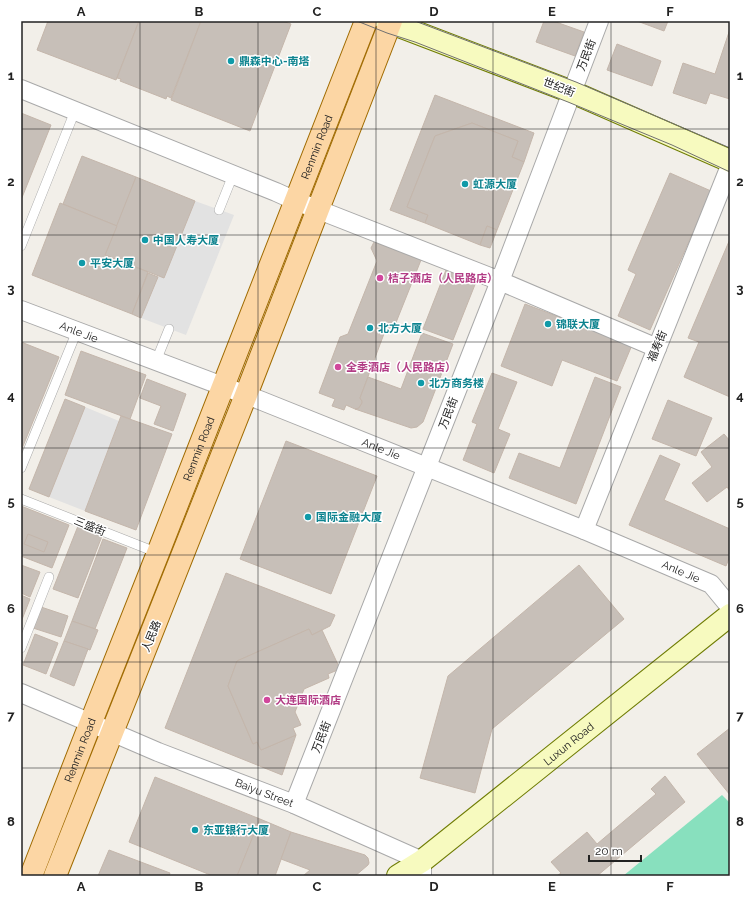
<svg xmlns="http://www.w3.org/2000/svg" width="751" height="897" viewBox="0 0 751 897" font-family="Raleway,'Noto Sans SC',sans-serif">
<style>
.pitch{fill:#88e0be}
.parking{fill:#e2e2e2}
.building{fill:#c7bfb8;stroke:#c4b6ab}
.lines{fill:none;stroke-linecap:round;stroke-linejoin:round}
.lane-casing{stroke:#a9a9a9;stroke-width:10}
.street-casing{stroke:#a9a9a9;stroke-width:20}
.secondary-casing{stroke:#707d05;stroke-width:24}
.primary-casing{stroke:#a06b00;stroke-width:24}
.lane{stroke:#fff;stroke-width:9}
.street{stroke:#fff;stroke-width:18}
.secondary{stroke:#f7fabf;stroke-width:22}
.primary{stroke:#fcd6a4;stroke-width:22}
.tram{stroke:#707070;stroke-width:1}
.grid{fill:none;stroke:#222;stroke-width:1;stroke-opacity:0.55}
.culture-dot{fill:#0f9aa8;stroke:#fff;stroke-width:1.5}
.hotel-dot{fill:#d1479c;stroke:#fff;stroke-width:1.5}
.labels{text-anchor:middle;stroke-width:3;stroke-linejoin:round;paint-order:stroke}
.street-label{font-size:11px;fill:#222;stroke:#fff}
.culture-label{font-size:11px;font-weight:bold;fill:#0d838f;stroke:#fff;text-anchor:start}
.hotel-label{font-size:11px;font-weight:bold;fill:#b23c85;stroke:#fff;text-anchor:start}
.neatline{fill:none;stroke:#222;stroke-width:1.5}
.grid-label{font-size:13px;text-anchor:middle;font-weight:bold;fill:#222}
</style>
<rect width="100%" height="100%" fill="#f2efe9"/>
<!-- pitch -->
<polygon class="pitch" points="722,795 730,803 730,876 623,876"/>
<!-- parking -->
<g class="parking">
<polygon points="195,201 234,215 186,335 141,318 158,276 164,278"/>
<polygon points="85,407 119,421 85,511 49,497"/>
</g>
<!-- building -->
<g class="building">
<polygon points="48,21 139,21 116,80 37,50"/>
<polygon points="139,21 201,21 171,98 167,96 166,99 120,81 121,79 117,78"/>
<polygon points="201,21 282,21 291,24 250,131 171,100"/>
<polygon points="544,21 553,21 584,32 575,56 536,42"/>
<polygon points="637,21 668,21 664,31"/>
<polygon points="730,29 730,99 710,93 706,104 673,93 683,63 715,74"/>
<polygon points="617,44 661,61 652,86 607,70"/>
<polygon points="435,95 534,133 524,162 512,157 518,141 472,123 435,136 407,207 428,215 425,223 390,210"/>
<polygon points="21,113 51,125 21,200"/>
<polygon points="472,123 518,141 512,157 524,162 497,230 487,226 480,245 425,223 428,215 407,207 435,136"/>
<polygon points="82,156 136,177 117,226 63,204"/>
<polygon points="670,173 711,191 650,330 618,316 636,274 628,270"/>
<polygon points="136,177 195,201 164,278 105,255"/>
<polygon points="60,203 117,226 105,255 148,272 132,314 32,275"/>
<polygon points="487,226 497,230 490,248 480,245"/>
<polygon points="730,239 730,397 684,377 699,342 688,338"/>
<polygon points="374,242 421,260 395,325 385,331 360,398 362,401 362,403 358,409 355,409 346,405 344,410 332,406 335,399 319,393 340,337 348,334 377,261 371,248"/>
<polygon points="446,270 476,282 453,340 423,329"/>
<polygon points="148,273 158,277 141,318 132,314"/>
<polygon points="525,304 632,345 617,381 562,360 552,386 501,366"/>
<polygon points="422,333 453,344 423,422 417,427 411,428 355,409 359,408 362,403 362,401 360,398 368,377 401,389"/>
<polygon points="21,342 59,357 21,451"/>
<polygon points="81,351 146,375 130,419 65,395"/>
<polygon points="492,373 517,382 498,429 510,434 494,473 463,460 477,424 472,422"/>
<polygon points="595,377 621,387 576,504 509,478 519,453 560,468"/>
<polygon points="147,379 186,394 173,431 154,424 161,406 140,398"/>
<polygon points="65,399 85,407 49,497 29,489"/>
<polygon points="668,400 712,418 696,456 652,439"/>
<polygon points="121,416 172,434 136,530 85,511"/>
<polygon points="724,434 730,441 730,491 727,487 707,502 692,483 712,467 701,452"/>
<polygon points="286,441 377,476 331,594 240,559"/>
<polygon points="660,455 680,464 664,500 730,529 730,556 726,566 629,525"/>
<polygon points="21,506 69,525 52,568 21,556"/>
<polygon points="78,526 102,536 78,598 53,589"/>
<polygon points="28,534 48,542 44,552 24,544"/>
<polygon points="103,539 127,548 95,629 72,621"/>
<polygon points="21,565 40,572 30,597 21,593"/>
<polygon points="579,565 624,619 492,729 475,793 420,778 448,676"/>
<polygon points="226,573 335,615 330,626 312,635 309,629 237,661 228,686 253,744 257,742 261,750 296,735 282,775 165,728"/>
<polygon points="21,595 30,599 21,622"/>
<polygon points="41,607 68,616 61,637 33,628"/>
<polygon points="72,621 98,630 90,650 64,641"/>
<polygon points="309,629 312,635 322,630 340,669 328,674 329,678 304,689 295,712 301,725 293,728 296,735 261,750 257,742 253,744 228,686 237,661"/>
<polygon points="35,634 58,643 46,674 23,665"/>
<polygon points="64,641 88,649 74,686 50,676"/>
<polygon points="730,728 730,795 697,754"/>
<polygon points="665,776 685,802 597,876 557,876 561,873 551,862 587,832 597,844 656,794 651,789"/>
<polygon points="155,777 260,819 237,876 213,876 129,842"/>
<polygon points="260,819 291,832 275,876 237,876"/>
<polygon points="291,832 365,855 368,858 369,863 368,865 355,876 303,876 310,870 281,859"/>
<polygon points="109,850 170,873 169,876 98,876"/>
</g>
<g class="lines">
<defs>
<g id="lane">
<polyline points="219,210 233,175"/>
<polyline points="21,246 75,111"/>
<polyline points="156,361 169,329"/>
<polyline points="21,468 77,331"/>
<polyline points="21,499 158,553"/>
<polyline points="21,648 49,577"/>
</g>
<g id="street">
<polyline points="21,89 276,192 296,201 500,281 657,348"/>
<path id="s1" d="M21 310 262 401 584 530 711 584 730 607"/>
<polyline points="584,530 728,171 730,162"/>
<path id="s2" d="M21 693 158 752 294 804 422 861V876"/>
<polyline points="294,804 500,281 599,21"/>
</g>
<g id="secondary">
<polyline points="386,21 572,92 730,161"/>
<path id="s3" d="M398 876 422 861 730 615"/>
</g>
<g id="primary">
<path id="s4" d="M31 876 91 722 158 553 366 21"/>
<polyline points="55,876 246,395 391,21"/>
</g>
</defs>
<!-- lane casing -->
<use href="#lane" class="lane-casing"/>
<!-- street casing -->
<use href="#street" class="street-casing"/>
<!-- secondary casing -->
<use href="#secondary" class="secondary-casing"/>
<!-- primary casing -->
<use href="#primary" class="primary-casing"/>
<!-- lane -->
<use href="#lane" class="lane"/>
<!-- street -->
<use href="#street" class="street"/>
<!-- secondary -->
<use href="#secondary" class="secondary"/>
<!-- primary -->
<use href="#primary" class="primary"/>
<!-- tram -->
<g class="tram">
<polyline points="357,21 387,33 415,42 568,102 672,145 730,172"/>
<polyline points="415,21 576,82 730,148"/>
</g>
</g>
<!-- grid -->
<path class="grid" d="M140 21V876M258 21V876M376 21V876M493 21V876M611 21V876M21 129H730M21 235H730M21 342H730M21 448H730M21 555H730M21 662H730M21 768H730"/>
<!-- markers -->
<g class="culture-dot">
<circle cx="231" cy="61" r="4"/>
<circle cx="465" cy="184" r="4"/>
<circle cx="145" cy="240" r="4"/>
<circle cx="82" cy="263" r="4"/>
<circle cx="548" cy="324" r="4"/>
<circle cx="370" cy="328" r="4"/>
<circle cx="421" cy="383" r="4"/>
<circle cx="308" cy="517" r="4"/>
<circle cx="195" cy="830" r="4"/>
</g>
<g class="hotel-dot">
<circle cx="380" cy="278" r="4"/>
<circle cx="338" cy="367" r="4"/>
<circle cx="267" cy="700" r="4"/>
</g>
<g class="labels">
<!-- street labels -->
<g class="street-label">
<text transform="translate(586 55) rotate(-69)" y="4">万民街</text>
<text transform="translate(559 87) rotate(21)" y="4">世纪街</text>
<text dy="4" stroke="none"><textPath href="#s4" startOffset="783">Renmin Road</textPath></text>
<text dy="4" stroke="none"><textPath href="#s1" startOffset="62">Anle Jie</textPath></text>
<text transform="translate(657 346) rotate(-68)" y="4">福寿街</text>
<text transform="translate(448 413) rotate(-69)" y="4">万民街</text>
<text dy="4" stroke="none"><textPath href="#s4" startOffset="459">Renmin Road</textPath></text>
<text dy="4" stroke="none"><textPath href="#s1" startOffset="386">Anle Jie</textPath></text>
<text transform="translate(90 526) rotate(22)" y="4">三盛街</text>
<text dy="4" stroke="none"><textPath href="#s1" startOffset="710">Anle Jie</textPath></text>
<text transform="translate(151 636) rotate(-68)" y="4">人民路</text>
<text transform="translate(321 737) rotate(-69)" y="4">万民街</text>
<text dy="4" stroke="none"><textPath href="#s3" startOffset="216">Luxun Road</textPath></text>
<text dy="4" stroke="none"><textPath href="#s4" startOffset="135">Renmin Road</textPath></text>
<text dy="4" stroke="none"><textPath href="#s2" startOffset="263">Baiyu Street</textPath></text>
</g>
<!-- culture labels -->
<g class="culture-label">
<text x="239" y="65">鼎森中心-南塔</text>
<text x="473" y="188">虹源大厦</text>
<text x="153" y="244">中国人寿大厦</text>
<text x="90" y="267">平安大厦</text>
<text x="556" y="328">锦联大厦</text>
<text x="378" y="332">北方大厦</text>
<text x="429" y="387">北方商务楼</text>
<text x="316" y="521">国际金融大厦</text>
<text x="203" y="834">东亚银行大厦</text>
</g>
<!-- hotel labels -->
<g class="hotel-label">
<text x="388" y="282">桔子酒店（人民路店）</text>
<text x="346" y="371">全季酒店（人民路店）</text>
<text x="275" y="704">大连国际酒店</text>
</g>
</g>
<!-- border -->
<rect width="751" height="897" fill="none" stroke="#ffffff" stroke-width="44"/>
<!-- scale -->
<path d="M589 855v6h52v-6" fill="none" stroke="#222222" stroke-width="2"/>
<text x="595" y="855" font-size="12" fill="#222222" stroke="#ffffff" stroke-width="3" paint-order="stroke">20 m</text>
<rect x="22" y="22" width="707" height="853" class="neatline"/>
<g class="grid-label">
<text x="81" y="16">A</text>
<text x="199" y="16">B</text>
<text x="317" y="16">C</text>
<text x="434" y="16">D</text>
<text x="552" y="16">E</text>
<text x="670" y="16">F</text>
<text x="11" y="80">1</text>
<text x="740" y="80">1</text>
<text x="11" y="186">2</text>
<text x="740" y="186">2</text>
<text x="11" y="293">3</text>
<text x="740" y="293">3</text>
<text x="11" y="400">4</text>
<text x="740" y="400">4</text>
<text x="11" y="506">5</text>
<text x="740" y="506">5</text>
<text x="11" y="613">6</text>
<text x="740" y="613">6</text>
<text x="11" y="720">7</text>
<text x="740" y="720">7</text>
<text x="11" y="826">8</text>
<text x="740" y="826">8</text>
<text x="81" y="891">A</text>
<text x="199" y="891">B</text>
<text x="317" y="891">C</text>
<text x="434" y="891">D</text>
<text x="552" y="891">E</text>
<text x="670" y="891">F</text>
</g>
</svg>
